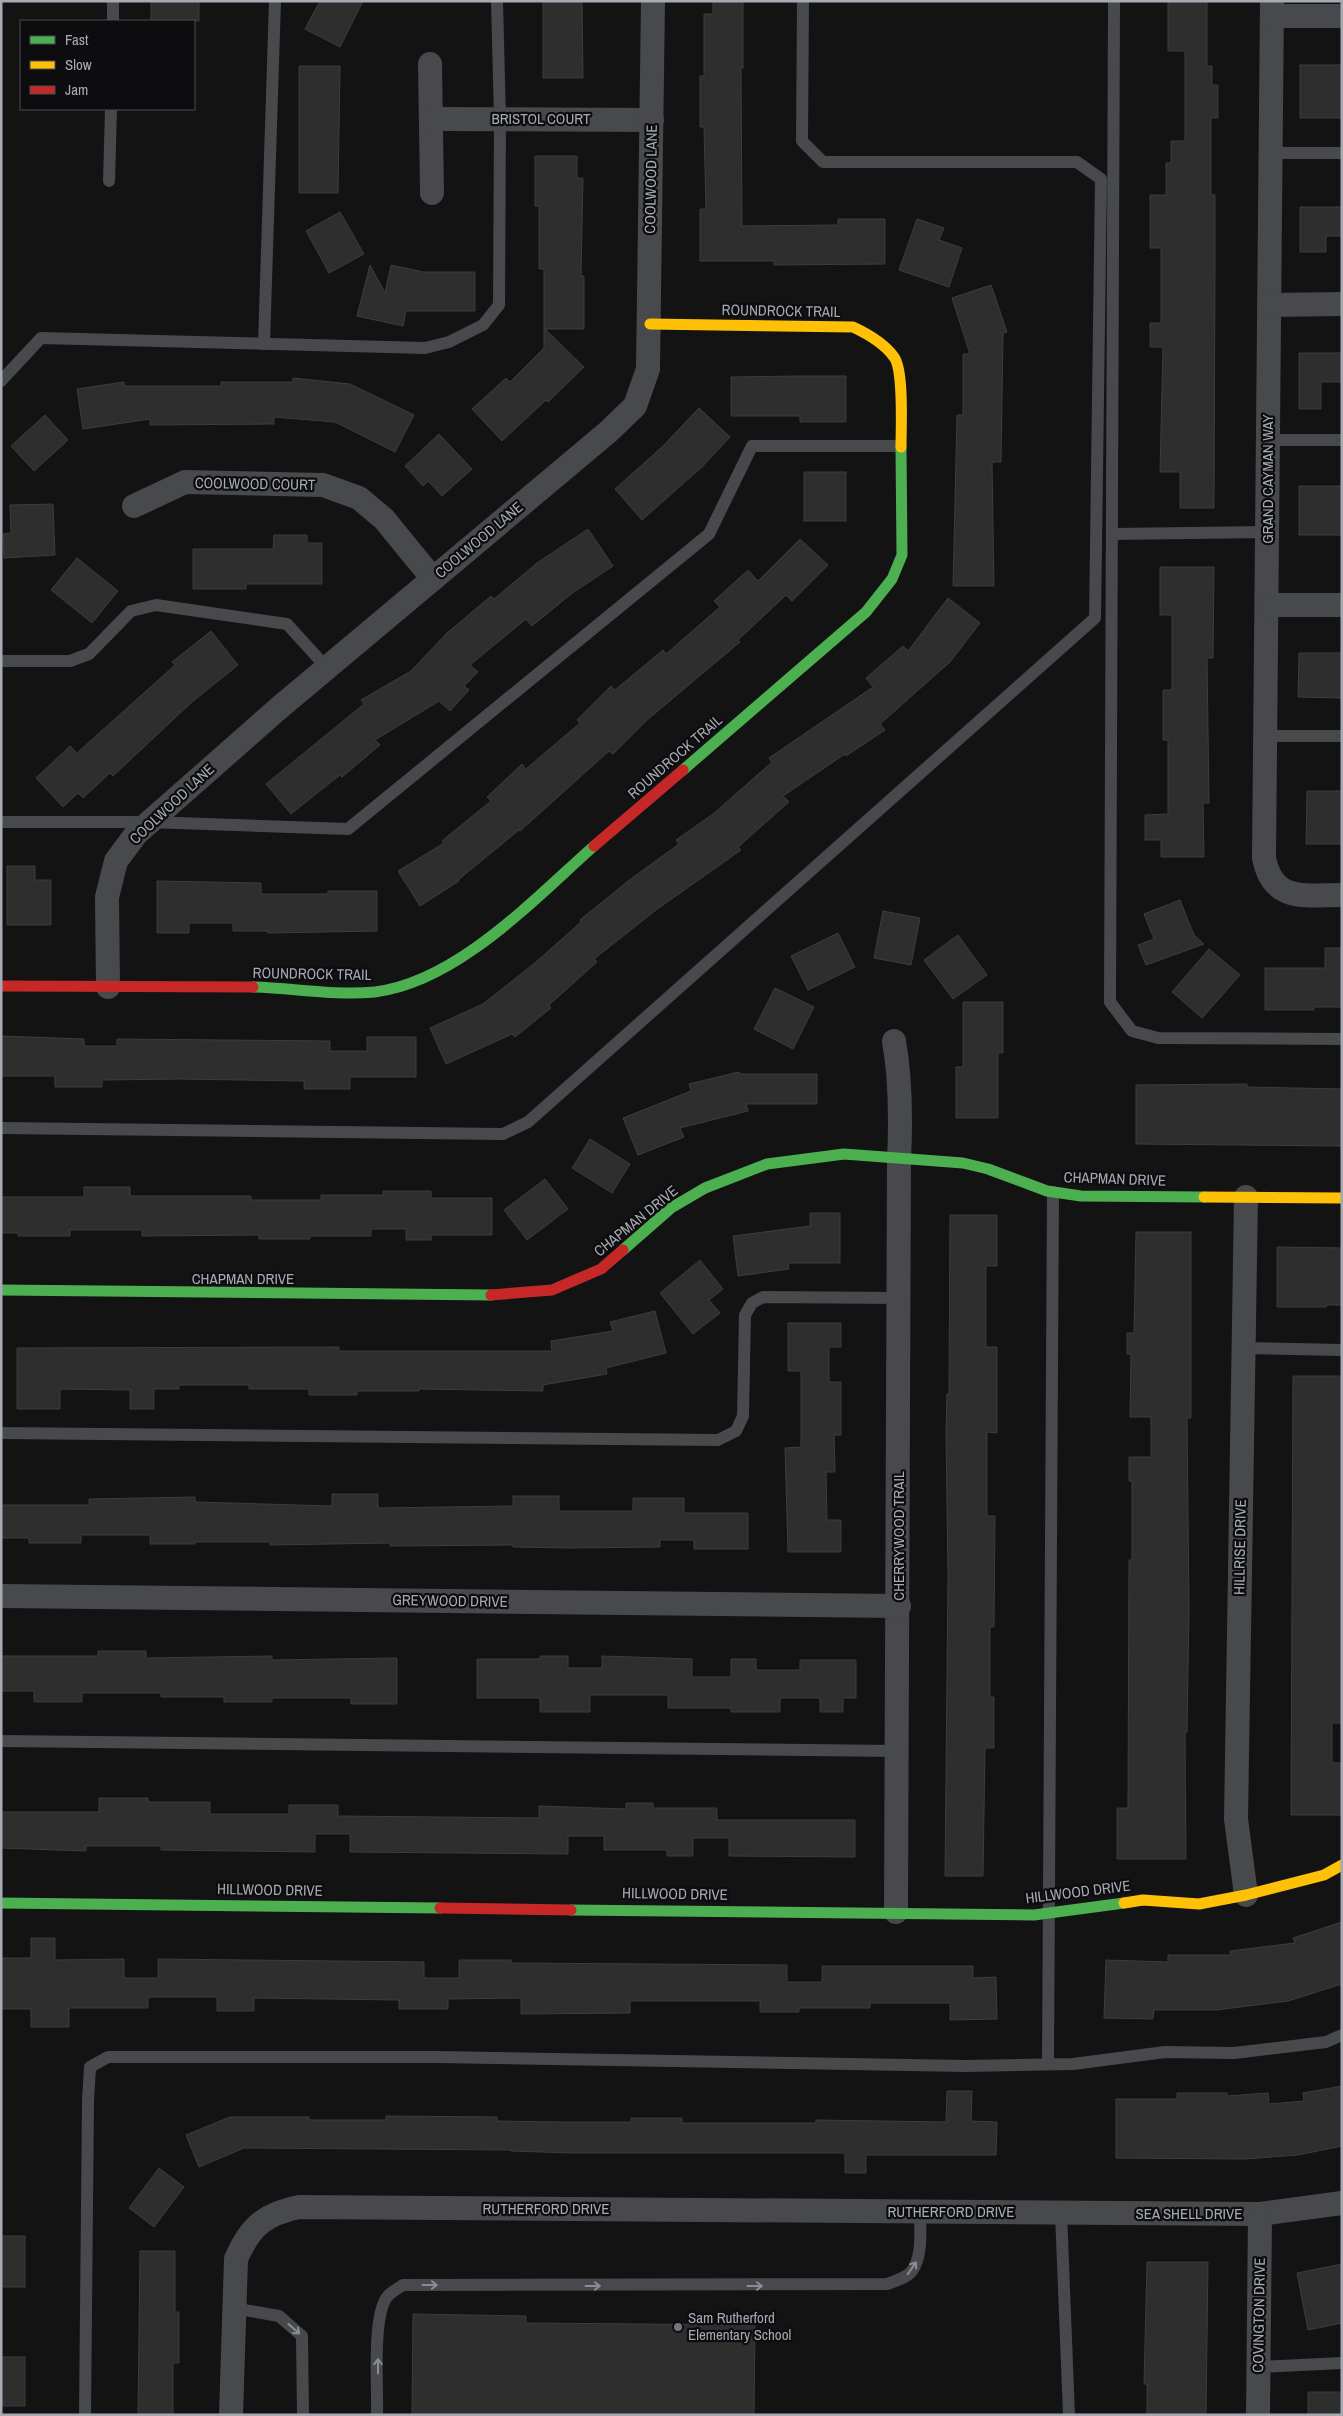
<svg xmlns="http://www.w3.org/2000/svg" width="1343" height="2416" viewBox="0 0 1343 2416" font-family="'Archivo Narrow',sans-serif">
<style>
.building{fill:#2e2e2e;stroke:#3c3d3f}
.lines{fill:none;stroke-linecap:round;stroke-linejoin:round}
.lane{stroke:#47494c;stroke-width:12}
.street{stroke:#47494c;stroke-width:24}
.fast{stroke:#4caf50;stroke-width:11}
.slow{stroke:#ffc107;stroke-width:11}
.jam{stroke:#c62828;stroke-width:11}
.oneway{stroke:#898d94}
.poi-dot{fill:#72757b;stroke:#0d0d0f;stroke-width:2}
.labels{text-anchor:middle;stroke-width:4.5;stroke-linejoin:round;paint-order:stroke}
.street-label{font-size:15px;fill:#a5aab3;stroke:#0d0d0f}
.poi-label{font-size:15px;fill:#a5aab3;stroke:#0d0d0f;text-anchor:start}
</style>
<rect width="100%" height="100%" fill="#131313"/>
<!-- building -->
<g class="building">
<rect x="151" y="1" width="48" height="20"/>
<polygon points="320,1 363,1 340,47 305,29"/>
<polygon points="543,1 582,1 583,78 543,78"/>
<polygon points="713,1 743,1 743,68 741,68 742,226 838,225 838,219 885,219 885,264 774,265 774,261 700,261 700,209 706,209 704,127 700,127 700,76 704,76 704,14 713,14"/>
<polygon points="1168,1 1207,1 1207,66 1212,66 1212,85 1218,85 1218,118 1211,118 1211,195 1215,195 1215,258 1214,508 1180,508 1180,472 1160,472 1163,347 1150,347 1150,323 1161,323 1161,248 1150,248 1150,195 1166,195 1166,163 1171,163 1171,141 1185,141 1185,51 1168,51"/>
<rect x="1300" y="65" width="42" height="53"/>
<polygon points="299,66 340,66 338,193 299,193"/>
<polygon points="535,156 577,156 577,178 583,178 581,276 584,276 584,329 545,329 584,367 548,402 546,400 502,441 472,409 506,378 510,382 544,348 544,269 539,269 539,206 535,206"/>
<polygon points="1300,207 1342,207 1342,236 1326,236 1326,252 1300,252"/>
<polygon points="340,212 364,254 329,273 306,231"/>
<polygon points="917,219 944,228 939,240 962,248 949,287 899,270"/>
<polygon points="370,265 385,293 391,265 423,272 475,272 475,311 406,311 403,326 357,316"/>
<polygon points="991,285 1007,332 1003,333 1001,462 992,462 994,586 953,586 957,415 963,415 963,354 970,354 952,298"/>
<polygon points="1299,353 1342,353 1342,382 1321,382 1321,409 1299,409"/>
<polygon points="800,376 846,376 846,422 800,422 800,416 731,416 731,377"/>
<polygon points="293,378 350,384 414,415 395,452 335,422 274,417 274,424 150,425 150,419 83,429 77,389 124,382 124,386 221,386 221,382 293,382"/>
<polygon points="699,408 730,437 702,467 642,520 615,489 662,447"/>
<polygon points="45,415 68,440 34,471 11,446"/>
<polygon points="439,434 472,469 442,496 428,481 423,486 405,466"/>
<rect x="804" y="472" width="42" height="49"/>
<rect x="1299" y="486" width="43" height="49"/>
<polygon points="53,504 55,555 4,558 3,534 11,533 10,505"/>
<polygon points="588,529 613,566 571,594 532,626 526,619 470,665 478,672 464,686 469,690 450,711 439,701 375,740 380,745 342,777 340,775 291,814 266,784 364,704 361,700 411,671 447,633 491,596 494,599 537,563"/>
<polygon points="274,535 307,535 307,543 322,543 322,584 246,584 246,589 193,589 193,549 273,549"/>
<polygon points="800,539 828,565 792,601 786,595 738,640 740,642 647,720 613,754 609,751 520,831 519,830 458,880 459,881 420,906 398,871 444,843 442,841 491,801 487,797 522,764 526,769 580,723 577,720 611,686 615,690 663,650 666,654 720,607 714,601 748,570 758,581"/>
<polygon points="77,558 118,591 92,623 51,590"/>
<polygon points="1160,567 1214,567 1213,658 1207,658 1209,803 1203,803 1204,857 1161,857 1161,840 1145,840 1145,815 1168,814 1168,740 1163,740 1163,690 1172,690 1172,615 1160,615"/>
<polygon points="948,598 980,623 950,662 880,724 885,730 846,756 845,754 783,796 789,802 738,847 741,850 656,910 594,959 597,962 549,1005 551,1008 515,1037 512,1034 446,1064 430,1028 483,1004 536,962 581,922 580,920 628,881 679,844 676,840 713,814 772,762 769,758 873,687 866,678 903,646 908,651"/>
<polygon points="211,631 238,665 192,702 113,776 110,773 83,798 78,793 63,807 36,778 70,746 77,753 175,665 172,662"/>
<polygon points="1299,653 1342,653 1342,698 1298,697"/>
<polygon points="1307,791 1342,791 1342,844 1306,844"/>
<polygon points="7,866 35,866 35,880 51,880 51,925 7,925"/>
<polygon points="157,881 261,883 261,894 328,894 328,891 377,891 377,931 268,933 268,931 233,931 233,923 189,923 189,933 157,933"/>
<polygon points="1180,900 1194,935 1204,944 1146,965 1138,945 1154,939 1144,914"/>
<polygon points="883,911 920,918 911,965 874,958"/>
<polygon points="838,933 855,967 808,990 791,956"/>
<polygon points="958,935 987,975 953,999 924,960"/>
<polygon points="1325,948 1342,948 1342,1007 1314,1007 1314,1010 1265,1010 1265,968 1325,968"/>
<polygon points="1209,949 1240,975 1202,1018 1172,992"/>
<polygon points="775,988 814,1007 793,1049 754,1029"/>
<polygon points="963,1002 1003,1002 1003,1053 998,1053 998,1118 956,1118 956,1067 963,1067"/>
<polygon points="1,1036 84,1039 84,1046 117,1046 117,1039 330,1041 330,1051 367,1051 367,1037 416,1037 416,1077 350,1077 350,1089 304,1089 304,1081 179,1079 102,1080 102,1087 55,1087 55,1076 1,1076"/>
<polygon points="739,1072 739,1074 817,1074 817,1104 746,1104 748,1111 680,1128 684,1137 638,1155 623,1118 691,1091 689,1084"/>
<polygon points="1247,1084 1247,1087 1342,1089 1342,1146 1136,1144 1136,1085"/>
<polygon points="590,1139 630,1164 612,1193 572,1168"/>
<polygon points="545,1179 568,1209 527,1240 504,1210"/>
<polygon points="84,1187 130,1187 130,1196 251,1196 251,1200 321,1200 321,1195 383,1195 383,1191 431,1191 431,1198 492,1198 492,1235 431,1235 431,1240 406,1240 406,1229 371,1229 371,1236 310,1236 310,1239 259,1239 259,1235 142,1236 142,1230 70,1230 70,1236 18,1236 18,1233 1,1233 1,1197 84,1197"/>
<polygon points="810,1213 840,1213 840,1263 788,1263 789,1269 738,1276 733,1236 810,1226"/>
<polygon points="950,1215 997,1215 997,1266 986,1266 986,1347 997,1347 997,1433 987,1432 987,1516 995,1516 994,1627 990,1627 990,1697 994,1697 994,1748 985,1748 983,1876 945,1876 948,1576 946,1432 947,1394 949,1394"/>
<polygon points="1136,1232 1191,1232 1191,1418 1187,1418 1189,1608 1187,1732 1185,1732 1186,1859 1117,1859 1117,1808 1128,1808 1129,1560 1132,1560 1132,1481 1129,1481 1129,1457 1151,1457 1151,1417 1130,1417 1131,1354 1127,1354 1127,1333 1134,1333"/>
<polygon points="1277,1247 1342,1248 1342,1305 1326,1305 1326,1307 1277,1307"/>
<polygon points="700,1260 723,1289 709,1300 720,1313 693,1334 660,1293"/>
<polygon points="655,1311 666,1353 606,1368 607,1374 543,1385 543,1391 419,1389 419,1391 357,1391 357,1395 309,1395 309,1389 249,1389 249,1385 179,1385 179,1389 154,1389 154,1409 130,1409 130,1390 60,1389 60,1409 17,1409 17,1348 339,1347 339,1351 552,1351 551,1341 613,1331 610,1322"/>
<polygon points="788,1323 841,1323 841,1347 829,1347 829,1382 841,1382 841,1435 834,1435 835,1472 826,1472 827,1520 841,1520 841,1552 788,1552 785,1448 801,1447 801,1371 788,1371"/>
<polygon points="1293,1376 1342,1376 1342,1723 1332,1723 1332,1763 1342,1763 1342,1815 1291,1815"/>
<polygon points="332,1494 378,1494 378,1508 513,1506 513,1496 559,1496 559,1511 633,1511 633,1498 684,1498 684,1513 748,1513 748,1549 694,1549 694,1540 660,1540 660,1547 570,1548 513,1547 513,1545 390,1546 390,1543 270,1545 270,1542 195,1542 195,1544 150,1544 150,1535 81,1535 81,1543 29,1543 29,1538 1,1538 1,1505 89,1505 89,1499 195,1497 195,1502 332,1506"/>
<polygon points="98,1651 146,1651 146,1658 272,1656 272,1660 397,1658 397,1704 351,1704 351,1698 272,1698 272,1702 224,1702 224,1697 161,1697 161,1693 82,1693 82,1702 34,1702 34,1691 1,1691 1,1656 98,1656"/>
<polygon points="540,1656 568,1656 568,1668 602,1668 602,1656 692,1659 692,1677 731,1677 731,1659 756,1659 756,1670 800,1670 800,1660 856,1660 856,1698 843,1698 843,1712 820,1712 820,1698 780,1698 780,1712 731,1712 731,1708 668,1708 668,1695 590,1695 590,1712 540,1712 540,1698 477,1698 477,1659 540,1659"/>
<polygon points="99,1798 148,1798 148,1802 210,1802 210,1814 289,1814 289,1805 338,1805 338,1816 539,1818 539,1806 626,1809 626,1803 653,1803 653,1808 717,1808 717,1820 855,1820 855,1857 729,1856 729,1838 693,1838 693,1856 667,1856 667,1850 604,1850 604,1836 568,1836 568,1854 350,1852 350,1834 315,1834 315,1852 161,1850 161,1846 86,1846 86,1851 1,1848 1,1812 99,1812"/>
<polygon points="1342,1922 1342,1984 1288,2001 1216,2010 1154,2010 1153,2019 1104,2018 1106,1960 1168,1962 1168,1955 1231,1955 1230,1951 1295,1943 1293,1938"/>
<polygon points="31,1938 55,1938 55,1960 124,1959 124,1978 158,1978 158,1959 424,1962 424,1978 459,1978 459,1960 511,1960 511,1963 787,1965 787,1982 822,1982 822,1966 973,1966 973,1978 996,1977 997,2019 950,2020 950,2003 870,2003 870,2008 799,2008 799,2012 760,2012 760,2001 630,2001 630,2013 521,2014 521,1998 448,1999 448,2009 399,2009 399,2000 254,1998 254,2011 217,2011 217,1997 148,1997 148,2008 69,2008 69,2027 31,2027 31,2009 1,2009 1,1958 31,1958"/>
<polygon points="1342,2086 1342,2146 1298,2155 1245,2159 1116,2158 1116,2099 1177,2099 1177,2093 1227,2093 1227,2096 1268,2093 1269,2104 1304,2101 1303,2093"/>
<polygon points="947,2091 972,2091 971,2121 997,2122 996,2155 866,2155 866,2173 845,2173 845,2153 572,2153 511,2151 511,2150 244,2148 199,2167 186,2135 230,2117 309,2117 309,2120 386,2120 386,2116 497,2117 497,2121 559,2122 631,2122 631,2118 682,2118 682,2123 816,2123 816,2120 946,2122"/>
<polygon points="159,2168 184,2187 154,2227 129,2208"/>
<rect x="1" y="2236" width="24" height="51"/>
<polygon points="140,2251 175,2251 175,2312 179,2312 179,2363 173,2363 173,2415 138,2415"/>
<polygon points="1147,2262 1208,2262 1206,2415 1147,2415 1147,2384 1144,2384"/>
<polygon points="1342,2264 1342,2323 1308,2330 1297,2273"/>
<polygon points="413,2314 526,2316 526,2323 755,2325 754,2415 412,2415"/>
<rect x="1" y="2357" width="24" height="49"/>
<rect x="1308" y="2392" width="34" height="23"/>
</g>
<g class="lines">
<!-- lane -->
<g class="lane">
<polyline points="1114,1 1110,1002 1132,1031 1158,1038 1342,1039"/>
<polyline points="113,21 113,1"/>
<polyline points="1270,153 1342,153"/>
<polyline points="109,181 111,109"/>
<polyline points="264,344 275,1"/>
<polyline points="1,381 41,338 425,348 449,342 483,325 499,305 500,119 497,1"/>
<polyline points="1268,440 1342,440"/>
<polyline points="1112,534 1268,532"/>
<polyline points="1,661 70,661 89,654 131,611 156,605 287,624 327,668"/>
<polyline points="1266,736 1342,736"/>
<polyline points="1,822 149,822 348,829 709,534 752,446 900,446"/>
<polyline points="1,1128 503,1134 528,1122 1095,618 1101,179 1077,162 823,162 802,141 803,1"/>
<polyline points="1243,1348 1342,1350"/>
<polyline points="1,1433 718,1440 736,1431 743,1416 745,1315 752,1303 763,1297 899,1298"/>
<polyline points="1,1741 897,1751"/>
<polyline points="1048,2063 1053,1192"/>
<polyline points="1061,2213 1069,2415"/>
<polyline points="233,2308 279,2316 302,2336 303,2415"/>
<polyline points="1258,2367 1342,2363"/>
<polyline points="85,2415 88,2101 90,2067 108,2057 438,2057 966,2066 1073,2064 1165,2052 1234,2053 1326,2042 1342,2035"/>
<path d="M377 2415C378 2388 372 2317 387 2297 392 2291 397 2289 403 2285L887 2284C896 2281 906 2278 912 2271 923 2256 920 2229 920 2212"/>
</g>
<!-- street -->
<g class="street">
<path d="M1272 1 1264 858C1273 903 1305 895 1342 895"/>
<polyline points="1272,16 1342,16"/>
<polyline points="430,64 432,193"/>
<polyline points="431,119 652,120"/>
<polyline points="1269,305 1342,304"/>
<polyline points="134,506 185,482 323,485 359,498 384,519 433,579"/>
<polyline points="1268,605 1342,605"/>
<polyline points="108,987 107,897 116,861 136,834 279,708 608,432 635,406 648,369 653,1"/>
<path d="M894 1041C901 1081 901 1119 899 1160L896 1912"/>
<polyline points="1246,1197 1236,1819 1246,1895"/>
<polyline points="1,1596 899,1606"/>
<path d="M231 2415 236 2259C250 2227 264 2214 299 2207L1260 2214 1342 2203"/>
<polyline points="1258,2415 1260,2214"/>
</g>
<!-- fast -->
<g class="fast">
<polyline points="683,770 866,612 892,579 902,555 901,447"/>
<path d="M253 987C293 988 335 996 375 992 457 982 534 899 594 846"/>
<polyline points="623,1250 671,1208 705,1188 767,1164 844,1154 963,1163 988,1169 1047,1191 1081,1196 1204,1197"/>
<polyline points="1,1290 491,1295"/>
<polyline points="1,1903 440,1908"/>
<polyline points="571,1910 1034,1915 1124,1903"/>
</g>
<!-- slow -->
<g class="slow">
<path d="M650 324 853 327C868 334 884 343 894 357 904 370 901 428 901 447"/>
<polyline points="1204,1197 1342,1198"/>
<polyline points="1124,1903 1143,1900 1199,1904 1246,1895 1324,1875 1342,1865"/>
</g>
<!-- jam -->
<g class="jam">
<polyline points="594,846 683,770"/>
<polyline points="1,986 253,987"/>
<polyline points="491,1295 552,1290 601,1269 623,1250"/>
<polyline points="440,1908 571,1910"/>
</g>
</g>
<!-- one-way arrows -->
<defs><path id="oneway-shaft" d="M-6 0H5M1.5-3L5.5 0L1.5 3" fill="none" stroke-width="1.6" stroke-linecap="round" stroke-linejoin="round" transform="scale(1.25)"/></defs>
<g class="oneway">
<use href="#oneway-shaft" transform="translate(912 2268) rotate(-55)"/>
<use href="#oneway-shaft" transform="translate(430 2285)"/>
<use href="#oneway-shaft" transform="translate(593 2286)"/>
<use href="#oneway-shaft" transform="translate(755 2286)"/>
<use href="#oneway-shaft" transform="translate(294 2329) rotate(41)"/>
<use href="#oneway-shaft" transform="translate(378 2366) rotate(-90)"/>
</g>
<!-- markers -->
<circle class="poi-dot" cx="678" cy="2327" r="5"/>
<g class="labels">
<!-- street labels -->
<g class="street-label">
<text x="541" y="124">BRISTOL COURT</text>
<text transform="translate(651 179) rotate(-89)" y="5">COOLWOOD LANE</text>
<text transform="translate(781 311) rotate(1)" y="5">ROUNDROCK TRAIL</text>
<text transform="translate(1268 479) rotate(-90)" y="5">GRAND CAYMAN WAY</text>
<text transform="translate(255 484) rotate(1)" y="5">COOLWOOD COURT</text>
<text transform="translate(479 540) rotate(-40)" y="5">COOLWOOD LANE</text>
<text transform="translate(675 757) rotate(-41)" y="5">ROUNDROCK TRAIL</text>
<text transform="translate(172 804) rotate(-43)" y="5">COOLWOOD LANE</text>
<text transform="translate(312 974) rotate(1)" y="5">ROUNDROCK TRAIL</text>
<text transform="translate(1115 1179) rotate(2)" y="5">CHAPMAN DRIVE</text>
<text transform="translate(636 1221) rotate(-39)" y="5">CHAPMAN DRIVE</text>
<text x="243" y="1284">CHAPMAN DRIVE</text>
<text transform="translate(899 1536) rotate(-90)" y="5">CHERRYWOOD TRAIL</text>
<text transform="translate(1240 1547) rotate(-89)" y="5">HILLRISE DRIVE</text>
<text transform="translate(450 1601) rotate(1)" y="5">GREYWOOD DRIVE</text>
<text transform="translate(270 1890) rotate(1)" y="5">HILLWOOD DRIVE</text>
<text transform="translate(1078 1892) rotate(-7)" y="5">HILLWOOD DRIVE</text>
<text transform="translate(675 1894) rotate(1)" y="5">HILLWOOD DRIVE</text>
<text x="546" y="2214">RUTHERFORD DRIVE</text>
<text x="951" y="2217">RUTHERFORD DRIVE</text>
<text x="1189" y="2219">SEA SHELL DRIVE</text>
<text transform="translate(1259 2315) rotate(-89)" y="5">COVINGTON DRIVE</text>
</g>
<!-- poi labels -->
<g class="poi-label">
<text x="688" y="2323">Sam Rutherford<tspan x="688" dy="17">Elementary School</tspan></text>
</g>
</g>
<!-- border -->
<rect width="1343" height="2416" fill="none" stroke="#a5aab3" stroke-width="5"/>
<!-- legend -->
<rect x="20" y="20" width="175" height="90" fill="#0d0d0f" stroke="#4a4c51"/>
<rect x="30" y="36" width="25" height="8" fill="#4caf50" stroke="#4a4c51"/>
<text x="65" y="45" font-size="15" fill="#a5aab3">Fast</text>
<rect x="30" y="61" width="25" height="8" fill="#ffc107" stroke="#4a4c51"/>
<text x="65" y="70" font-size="15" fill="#a5aab3">Slow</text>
<rect x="30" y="86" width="25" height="8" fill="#c62828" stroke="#4a4c51"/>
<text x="65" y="95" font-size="15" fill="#a5aab3">Jam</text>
</svg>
